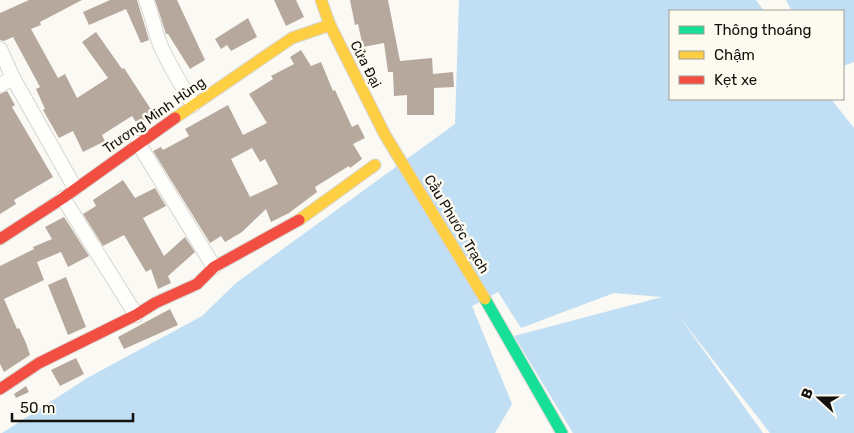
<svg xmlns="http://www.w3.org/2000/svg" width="854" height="433" viewBox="0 0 854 433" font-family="Rubik,sans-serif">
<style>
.water{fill:#c0def4}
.building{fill:#b7a89d;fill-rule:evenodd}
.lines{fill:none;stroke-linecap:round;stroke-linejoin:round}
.street-casing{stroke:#d6d5d0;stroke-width:16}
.fast-casing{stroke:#d6d5d0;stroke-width:13}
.slow-casing{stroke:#d6d5d0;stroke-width:13}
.jam-casing{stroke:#d6d5d0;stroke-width:13}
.street{stroke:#fefefd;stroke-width:14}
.fast{stroke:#16e098;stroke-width:11}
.slow{stroke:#ffcf43;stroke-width:11}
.jam{stroke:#f24e42;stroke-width:11}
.labels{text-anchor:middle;stroke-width:5;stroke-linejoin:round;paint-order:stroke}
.street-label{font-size:14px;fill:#12110e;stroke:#fdfaf0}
</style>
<rect width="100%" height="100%" fill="#faf9f3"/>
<!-- water -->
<g class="water">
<polygon points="459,0 756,0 764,11 670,11 670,99 831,99 854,128 854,433 770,433 678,315 763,433 573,433 514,336 662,297 614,293 521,328 498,292 472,306 512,404 495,433 2,433 89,377 202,316 236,283 455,124"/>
<polygon points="786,0 854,0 854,62 843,66 843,11 792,11"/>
</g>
<!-- building -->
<g class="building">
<polygon points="29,0 82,0 40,22 41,25 31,29 58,78 65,74 77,98 108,78 82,42 96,32 122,69 124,68 154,114 138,125 132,116 102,135 105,141 83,152 73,131 59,138 43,110 45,109 36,89 40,87 13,37 4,41 0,40 0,13"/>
<polygon points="110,0 137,0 149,40 141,43 126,9 89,25 83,12"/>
<polygon points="155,0 177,0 205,60 190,69 168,34 166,34"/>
<polygon points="274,0 296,0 304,17 286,26"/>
<polygon points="350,0 388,0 400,61 432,58 433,74 453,72 454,87 434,88 434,115 407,115 407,95 394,96 393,72 388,72 384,43 363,47 358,24 355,25"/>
<polygon points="248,18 257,37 231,51 227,45 221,49 215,39"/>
<path d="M301 50 311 66 321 62 333 91 335 90 352 127 358 124 365 138 353 144 362 159 350 168 349 166 315 187 317 192 289 213 271 222 266 209 242 232 225 242 221 236 210 243 153 151 161 147 163 150 189 136 185 129 228 105 243 135 267 123 249 94 273 79 271 76 294 64 290 57ZM252 148 260 162 265 159 278 184 250 197 231 159Z"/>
<polygon points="7,91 15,105 12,107 53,177 14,200 16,204 0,214 0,94"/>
<polygon points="123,180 135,198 155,188 166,206 143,218 164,256 185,237 195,252 168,276 171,283 158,289 151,269 146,272 124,235 103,246 83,214 96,206 93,200"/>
<polygon points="64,217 89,256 68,267 61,252 37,262 44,280 4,299 17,329 19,328 26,343 30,355 4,372 0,364 0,266 34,249 33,247 52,239 45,227"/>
<polygon points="66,277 86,327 68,335 48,285"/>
<polygon points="170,309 178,325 124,349 118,337"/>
<polygon points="76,358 84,374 60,386 51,370"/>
<polygon points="26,386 29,392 16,398 14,394"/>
</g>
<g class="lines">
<defs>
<g id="street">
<path d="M146 0C153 17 155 35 163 51 172 70 183 87 193 105"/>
<polyline points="0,49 13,78 75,188"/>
<polyline points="0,85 13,78"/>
<polyline points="138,143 214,267"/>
<polyline points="63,198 136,315"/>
</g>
<polyline id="fast" points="485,299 562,433"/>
<g id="slow">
<polyline points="321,0 330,25 385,135 485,299"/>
<polyline points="175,118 292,38 330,25"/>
<polyline points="299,220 375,165"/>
</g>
<g id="jam">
<polyline points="0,239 63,198 175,118"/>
<polyline points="0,389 39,363 136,315 155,303 197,284 214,267 299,220"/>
</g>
</defs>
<!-- street casing -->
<use href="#street" class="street-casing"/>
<!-- fast casing -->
<use href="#fast" class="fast-casing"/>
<!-- slow casing -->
<use href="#slow" class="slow-casing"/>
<!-- jam casing -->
<use href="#jam" class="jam-casing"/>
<!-- street -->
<use href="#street" class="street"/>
<!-- fast -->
<use href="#fast" class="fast"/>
<!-- slow -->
<use href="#slow" class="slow"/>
<!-- jam -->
<use href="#jam" class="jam"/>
</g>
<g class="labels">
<!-- street labels -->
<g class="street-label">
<text transform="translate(366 64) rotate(63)" y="5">Cửa Đại</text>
<text transform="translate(154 115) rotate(-35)" y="5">Trương Minh Hùng</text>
<text transform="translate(457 224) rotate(59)" y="5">Cầu Phước Trạch</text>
</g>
</g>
<!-- legend -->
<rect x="669" y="10" width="175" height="90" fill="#fdfaf0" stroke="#9f9d96"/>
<rect x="679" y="26" width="25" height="8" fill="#16e098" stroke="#9f9d96"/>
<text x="714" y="35" font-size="15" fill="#12110e">Thông thoáng</text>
<rect x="679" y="51" width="25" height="8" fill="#ffcf43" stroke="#9f9d96"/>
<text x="714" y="60" font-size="15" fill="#12110e">Chậm</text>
<rect x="679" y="76" width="25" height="8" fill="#f24e42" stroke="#9f9d96"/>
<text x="714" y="85" font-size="15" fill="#12110e">Kẹt xe</text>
<!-- north arrow -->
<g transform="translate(819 398) rotate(291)" stroke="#fdfaf0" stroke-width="4" paint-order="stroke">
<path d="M0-4L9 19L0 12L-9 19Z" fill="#12110e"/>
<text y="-8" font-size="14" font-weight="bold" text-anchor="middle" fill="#12110e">B</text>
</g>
<!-- scale -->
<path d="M12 413v8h121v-8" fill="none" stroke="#12110e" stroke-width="2.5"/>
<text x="20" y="413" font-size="15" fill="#12110e" stroke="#fdfaf0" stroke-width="4" paint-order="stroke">50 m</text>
</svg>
